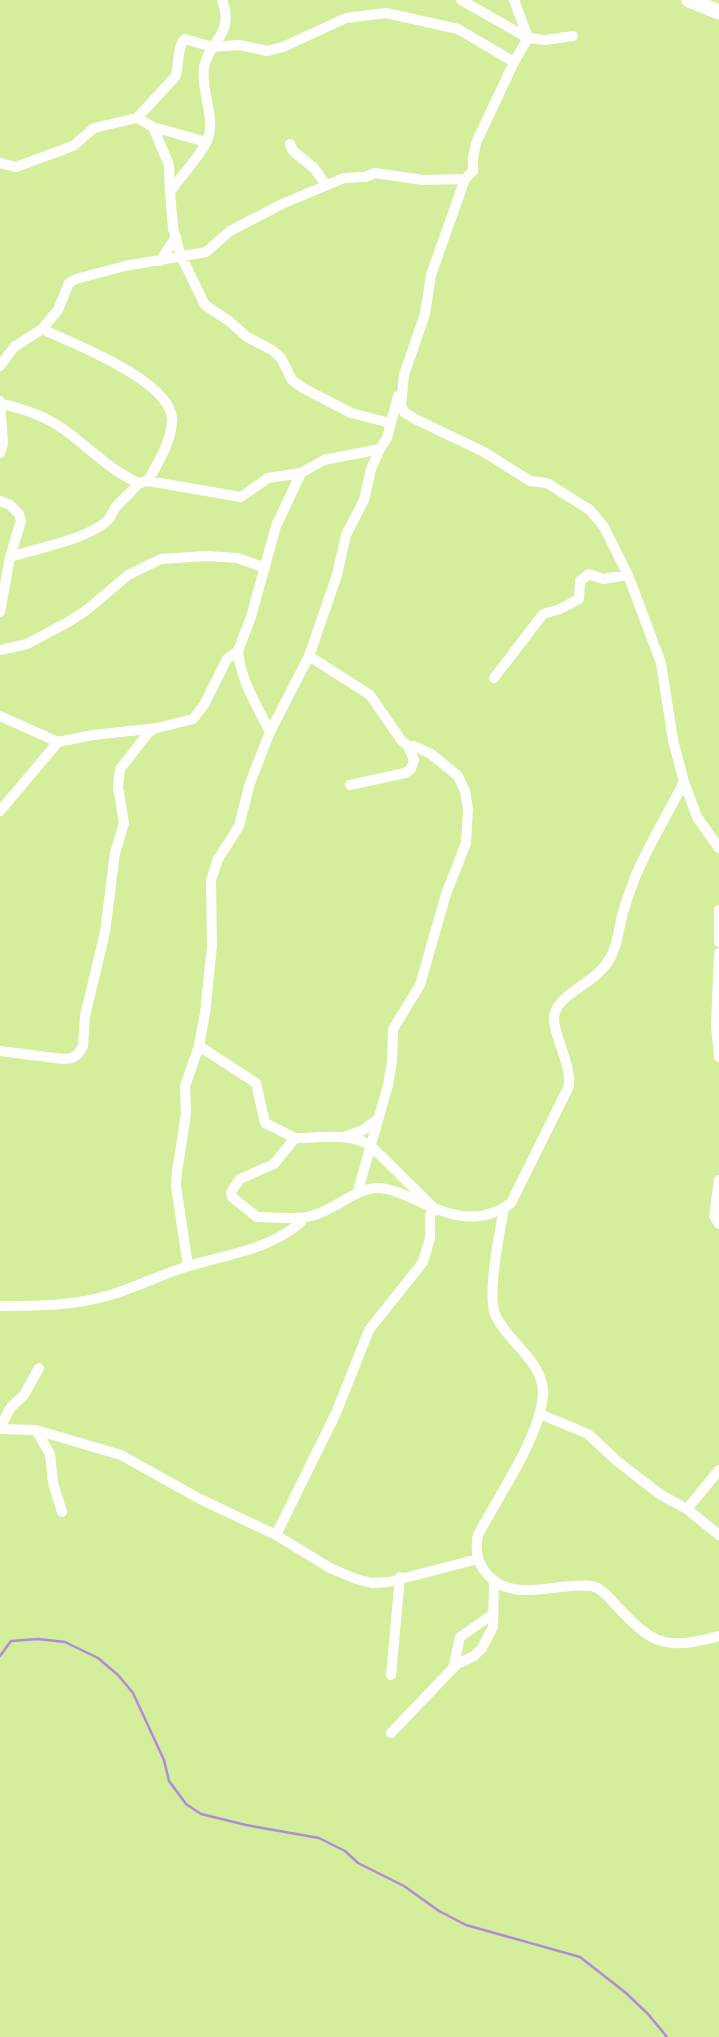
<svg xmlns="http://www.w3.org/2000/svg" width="719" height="2037" font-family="'Alegreya Sans',sans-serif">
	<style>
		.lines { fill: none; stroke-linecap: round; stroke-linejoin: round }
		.stream { stroke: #ad8dd9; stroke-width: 2.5 }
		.minor { stroke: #fff; stroke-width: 10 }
		.highway { stroke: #fff; stroke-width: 15 }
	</style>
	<rect width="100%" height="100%" fill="#d4ee9c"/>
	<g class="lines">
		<path class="stream" d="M0 1656 11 1641 38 1639 65 1642 98 1658 118 1675 133 1693 164 1760 169 1781 186 1804 201 1814 246 1825 319 1838 345 1851 358 1863 404 1886 439 1911 466 1925 580 1957 626 1993 648 2014 667 2037"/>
		<path class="minor" d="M222 0C235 35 210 39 204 67 200 93 218 119 206 143 197 160 181 176 170 192L173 228 181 256 205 305 229 321 247 337 272 350 281 358 292 380 303 388 351 413 390 423
			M461 0 528 38 545 40 573 36
			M514 0 528 38 514 62 476 143 473 158V171L465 179 431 275 425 314 404 375 401 405 404 412 415 419 484 452 530 481 547 483 590 510 604 527 628 575 661 663 673 740 684 782 697 817 719 848
			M137 118 153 127 206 142
			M153 127 169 165 170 192
			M290 144 293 151 314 168 326 185
			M0 163 16 167 73 146 94 128 137 118 175 77C180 66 176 47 185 39L212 47 239 45 267 51 283 47 346 18 386 13 458 29 514 62
			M160 261 176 237
			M42 329C74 344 174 382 172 421 171 443 158 462 148 481
			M0 366 14 347 42 329 58 310 69 283 76 279 125 266 206 252 230 231 282 204 344 178 365 177 375 173 423 180 465 179
			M0 401 3 444 0 453
			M0 403C19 408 37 413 54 423 84 441 106 469 139 483
			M0 501 10 505 19 514 21 521 10 557 0 612
			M10 557C38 548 85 540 107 521 111 518 112 512 115 508 122 499 132 492 139 483L148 481 241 497 268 478 301 473
			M0 650 27 644 70 621 88 609 128 575 161 559 206 556 238 558 265 568
			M309 656 370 695 401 740 408 746 414 760 411 769 405 773 350 785
			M494 678 543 614 560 609 579 599 580 581 589 574 603 579 628 575
			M0 716 58 742 93 735 157 728 193 719 204 705 227 659 238 651 251 617 276 526 301 473 324 460 380 449 387 438 398 396
			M270 732 309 656 337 575 346 535 364 500 371 469 380 449
			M0 811 58 742
			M719 910V942
			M719 953 716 1026 719 1057
			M199 1046 256 1083 265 1123 295 1138
			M0 1051 63 1059 72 1058 78 1054 83 1046 85 1016 105 932 115 853 124 823 118 787 120 769 149 732 156 728
			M344 1137 363 1130 378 1119
			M719 1180 714 1216 719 1224
			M357 1194 388 1085 392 1062 393 1029 420 985 446 894 466 843 468 809 465 791 458 776 431 754 414 746H408
			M504 1208C500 1231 487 1294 495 1314 506 1341 544 1361 543 1394 540 1438 498 1496 478 1535 475 1549 477 1563 487 1574 514 1605 559 1581 592 1586 601 1588 608 1596 613 1602 652 1644 662 1651 719 1636
			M435 1209 371 1146C351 1132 318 1138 295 1138L274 1164 240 1179 231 1192 232 1197 257 1217C274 1217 294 1220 311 1216 335 1211 356 1186 381 1188 392 1189 404 1195 414 1199 447 1215 479 1227 511 1203L569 1086C572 1063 549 1028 555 1012 562 993 595 982 607 963 617 949 618 933 622 916 625 904 630 892 634 880 647 847 668 814 684 782
			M188 1266 176 1186 177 1172 186 1114 185 1086 199 1046 205 1013 212 946 211 880 218 859 239 826 250 783 270 732C258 708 240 679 238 651
			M0 1306C37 1306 74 1306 110 1295 137 1287 162 1274 189 1266 228 1254 269 1250 301 1222
			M540 1414 588 1434 617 1461 661 1495 687 1509 719 1535
			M0 1427 11 1407 24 1395 39 1368
			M0 1429 36 1430 121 1455 200 1499 276 1535 330 1568 356 1579 372 1583 389 1582 478 1559
			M36 1430 50 1454 53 1483 62 1512
			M687 1509 719 1470
			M276 1535 336 1413 369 1330 423 1262 430 1238V1215L435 1209
			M453 1669 460 1637 493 1614
			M391 1675 400 1577
			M391 1733 457 1664 474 1656 482 1648 493 1627 494 1583"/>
		<path class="highway" d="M689 0 719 12"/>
	</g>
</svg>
